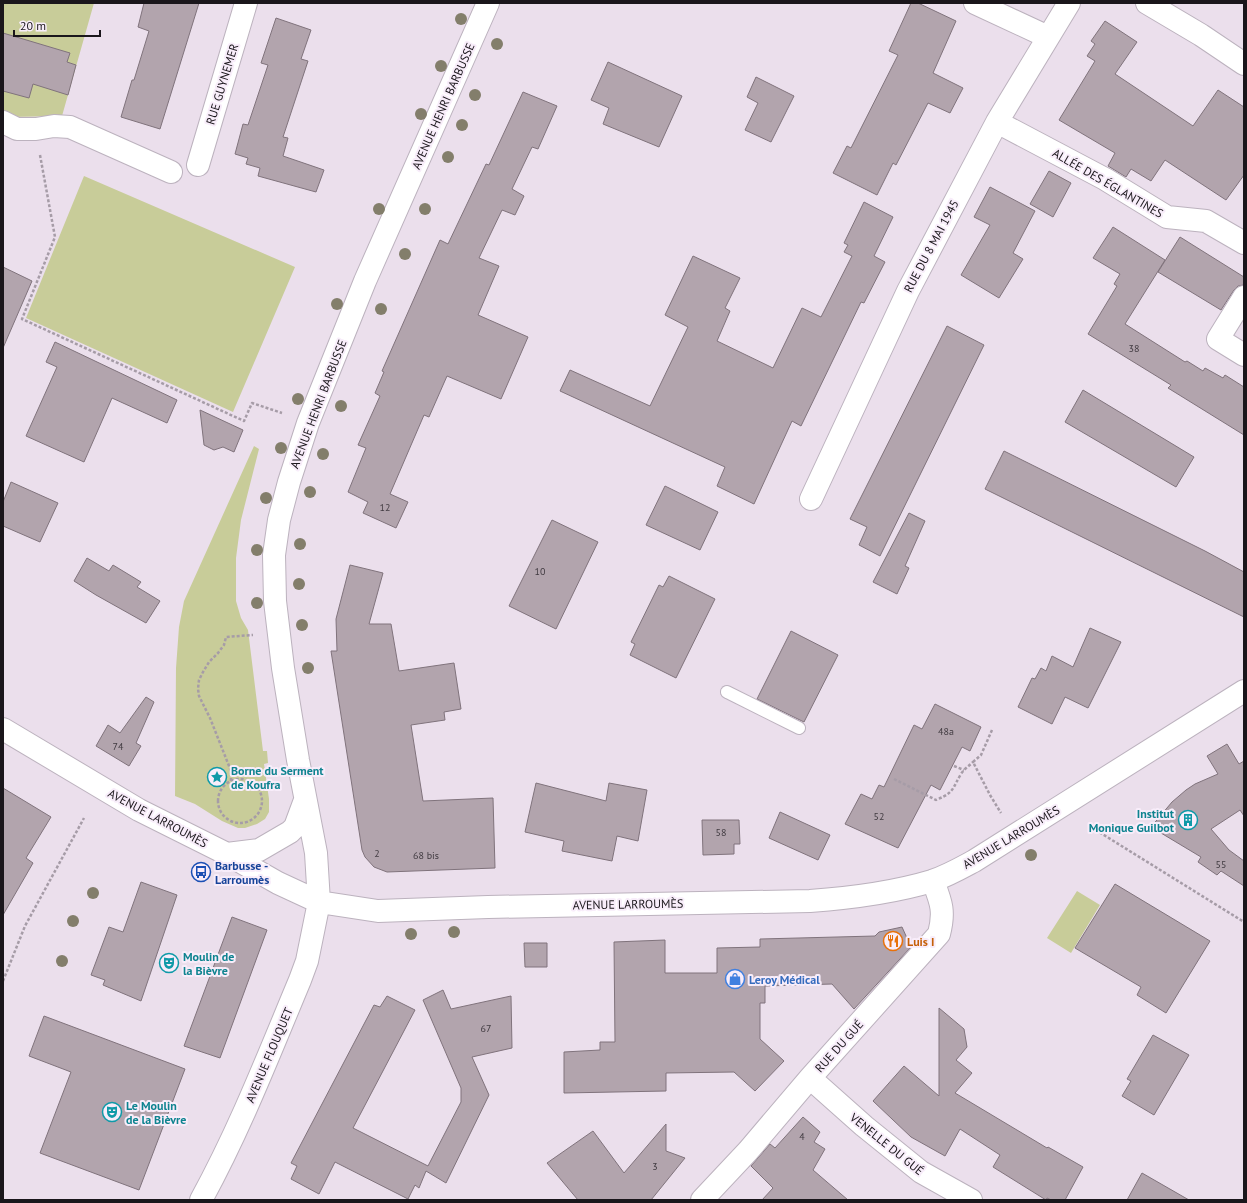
<svg xmlns="http://www.w3.org/2000/svg" width="1247" height="1203" font-family="'PT Sans',sans-serif">
	<style>
		.green { fill: #c8cc99 }
		.building { fill: #b2a4ad; stroke: #80737c }
		.lines { fill: none; stroke-linecap: round; stroke-linejoin: round }
		.lane-casing { stroke: #bcb2be; stroke-width: 14 }
		.street-casing { stroke: #bcb2be; stroke-width: 24 }
		.secondary-casing { stroke: #bcb2be; stroke-width: 24 }
		.path { stroke: #a69ca7; stroke-width: 2.5; stroke-dasharray: 3 2; stroke-linecap: butt }
		.lane { stroke: #fff; stroke-width: 12 }
		.street { stroke: #fff; stroke-width: 22 }
		.secondary { stroke: #fff; stroke-width: 22 }
		.tree { fill: #837e6b }
		.labels { text-anchor: middle; dominant-baseline: central; stroke-width: 4; stroke-linejoin: round; paint-order: stroke }
		.number-label { font-size: 10px; fill: #403a40 }
		.street-label { font-size: 12px; fill: #1a161b; stroke: #f8edfa }
		.culture-label { font-size: 12px; font-weight: bold; fill: #0d838f; stroke: #f8edfa; text-anchor: start }
		.transit-label { font-size: 12px; font-weight: bold; fill: #164399; stroke: #f8edfa; text-anchor: start }
		.food-label { font-size: 12px; font-weight: bold; fill: #c56008; stroke: #f8edfa; text-anchor: start }
		.shop-label { font-size: 12px; font-weight: bold; fill: #366cbe; stroke: #f8edfa; text-anchor: start }
	</style>
	<rect width="100%" height="100%" fill="#ebdfec"/>
	<path class="green" d="M3 3H94L62 116 9 117 3 114Z
		M84 176 295 267 233 412 26 318Z
		M254 446 259 449 241 520 236 558V601L241 618 248 630 263 751H267L268 763 264 764 269 799V812L265 819 257 824 245 828H238L222 821 195 804 175 796 176 668 179 627 184 601Z
		M1077 891 1100 905 1071 953 1047 938Z"/>
	<path class="building" d="M144 3H199L160 129 121 117 132 80H134L149 31 138 27Z
		M911 3H918L956 21 933 73 963 88 950 113 928 103 896 165 893 163 877 195 833 173 847 146 851 148 898 55 889 51Z
		M276 18 311 30 301 59 308 61 283 137 288 138 283 156 324 170 316 192 258 176 260 168 246 164 248 158 235 154 243 124 248 125 268 65 261 63Z
		M1105 21 1137 42 1115 74 1193 126 1218 90 1244 107V175L1226 200 1165 160 1151 181 1131 169 1126 177 1108 166 1115 153 1059 120 1095 61 1087 56 1095 44 1091 41Z
		M3 33 70 53 67 62 76 65 68 95 33 84 29 98 3 91Z
		M608 62 682 96 659 147 603 124 609 108 591 100Z
		M756 77 794 96 771 142 745 130 758 103 747 97Z
		M523 92 557 106 538 149 532 147 512 189 524 196 515 215 502 210 479 258 499 266 478 315 528 337 501 399 447 376 429 417 424 415 390 494 408 502 396 528 363 513 368 502 348 492 366 448 358 445 380 396 375 393 384 372 382 371 440 240 448 244 486 164 489 165Z
		M1049 171 1071 183 1053 217 1030 204Z
		M990 187 1035 211 1013 253 1023 259 999 298 961 275 990 225 974 217Z
		M864 202 893 217 874 256 885 262 864 303 861 302 801 426 792 421 754 504 717 486 725 467 560 391 570 370 650 406 688 327 665 315 693 256 740 278 725 308 730 311 717 341 773 368 802 308 821 317 852 256 844 252 848 245 844 243Z
		M1113 227 1165 260 1125 324 1185 362 1187 361 1203 371 1205 368 1223 378 1225 375 1244 387V435L1168 388 1171 385 1088 334 1117 286 1114 284 1120 274 1093 258Z
		M1180 237 1244 277V285L1238 286 1234 290 1221 310 1158 272Z
		M3 267 32 281 3 348Z
		M947 326 984 345 880 556 859 545 867 527 850 519Z
		M55 342 177 400 167 423 112 398 84 462 26 436 57 367 46 362Z
		M1083 390 1194 457 1176 487 1065 422Z
		M200 410 243 430 234 452 223 447 214 450 204 445Z
		M1004 451 1205 551 1244 572V617L985 489Z
		M11 482 58 503 40 542 3 526V502Z
		M665 486 718 512 700 550 646 525Z
		M909 513 925 521 905 566 909 568 897 594 873 582Z
		M552 520 598 542 556 629 509 606Z
		M87 558 109 571 113 565 141 582 137 587 160 601 146 623 96 595 74 581Z
		M350 565 383 573 369 624H391L399 671 454 663 461 709 444 712 445 720 411 725 423 801 493 798 495 868 387 872 374 867 365 857 362 850 331 651H337L336 619Z
		M669 576 715 599 676 678 630 655 635 644 631 642 659 585 663 587Z
		M1090 628 1121 642 1088 708 1065 697 1052 724 1018 707 1032 678 1035 679 1041 668 1046 671 1052 656 1073 667Z
		M791 631 838 655 804 722 757 699Z
		M146 697 154 702 136 743 141 746 129 766 96 746 108 725 120 733Z
		M935 704 981 727 970 751 962 747 940 790 931 785 898 848 845 824 861 794 872 799 879 785 884 787 914 725 922 729Z
		M1227 744 1239 764 1244 761V816L1240 810 1211 829 1229 850 1244 861V886L1221 871 1217 875 1198 862 1201 857 1151 827 1172 802 1186 790 1195 784 1218 774 1207 756Z
		M536 783 606 801 609 783 647 790 638 841 617 836 612 861 562 851 564 841 525 832Z
		M3 788 51 817 26 858 33 863 3 915Z
		M780 812 830 835 818 860 769 838Z
		M702 820H739L740 844H734V854L703 855Z
		M141 882 177 895 141 1001 103 985 105 980 91 975 109 927 123 932Z
		M1115 884 1210 941 1166 1013 1137 995 1141 987 1075 948Z
		M232 917 267 930 220 1058 184 1046Z
		M902 927 911 947 854 1009 832 984 765 986V1003H760V1039L784 1061 755 1091 734 1072 666 1073V1091L564 1093V1052L600 1050V1042H615L614 942 665 940V973H717V948L760 947V939L875 936 879 932Z
		M524 943H547V967H525Z
		M443 990 451 1009 511 996 512 1048 472 1057 489 1095 446 1183 426 1171 419 1188 415 1185 408 1199 335 1162 319 1194 291 1179 297 1166 291 1163 374 1005 380 1007 387 996 415 1010 353 1128 428 1166 461 1102V1088L423 1000Z
		M939 1008 964 1029 967 1047 956 1060 972 1073 955 1093 1047 1148 1048 1147 1083 1167 1065 1200H1051L1047 1198 1046 1200 993 1167 1000 1155 960 1129 945 1156 911 1137 873 1101 904 1066 939 1096Z
		M44 1016 185 1069 139 1190 40 1153 71 1072 29 1056Z
		M1153 1035 1189 1055 1154 1115 1122 1096 1131 1081 1127 1079Z
		M803 1117 820 1132 814 1142 825 1149 813 1170 848 1200H762L773 1188 751 1166 770 1144 775 1148Z
		M666 1124V1151L685 1158 651 1200H578L547 1163 593 1131 624 1173Z
		M1142 1173 1189 1200H1127Z"/>
	<g class="lines">
		<g class="lane-casing">
			<path id="lane" d="M727 692 799 728"/>
		</g>
		<g class="street-casing">
			<path id="street" d="M975 3 1048 37
				M1147 3 1201 35 1244 64
				M3 122 17 129H36L54 126 70 127 171 172
				M997 122 1105 179 1167 217 1206 221 1244 243
				M198 165 246 3
				M1244 297 1218 339 1244 355
				M811 499 908 291 997 122 1069 3
				M810 1078 864 1126 921 1172 971 1200
				M702 1200 748 1151 810 1078 939 934C945 911 941 902 933 881"/>
		</g>
		<g class="secondary-casing">
			<path id="secondary" d="M3 729 139 810 227 854 278 883 319 902 378 911 488 907 810 901C851 898 892 893 932 881 947 876 961 868 974 861L1244 691
				M227 854 259 850 290 832 295 827 305 800
				M201 1200C240 1129 269 1054 300 980L307 961 319 902 316 853 298 760 283 668 275 601 274 555 279 520 289 482 308 423 365 281 488 3"/>
		</g>
		<path class="path" d="M40 155 55 237 22 319 244 421 252 403 282 413
			M992 730 981 755 973 762 990 795 1001 813
			M954 766 964 770
			M894 779 936 800 938 799C954 793 953 787 961 774 964 769 969 766 973 762
			M218 801a22 22 0 1 1 44 0a22 22 0 1 1-44 0Z
			M231 781V771L210 718 199 696 198 689 199 680 203 672 209 662 218 653 224 645 226 637 253 635
			M1091 827 1244 922
			M3 981 25 926 84 818"/>
		<use href="#lane" class="lane"/>
		<use href="#street" class="street"/>
		<use href="#secondary" class="secondary"/>
	</g>
	<g class="tree">
		<circle cx="461" cy="19" r="6"/>
		<circle cx="497" cy="44" r="6"/>
		<circle cx="441" cy="66" r="6"/>
		<circle cx="475" cy="95" r="6"/>
		<circle cx="421" cy="114" r="6"/>
		<circle cx="462" cy="125" r="6"/>
		<circle cx="448" cy="157" r="6"/>
		<circle cx="379" cy="209" r="6"/>
		<circle cx="425" cy="209" r="6"/>
		<circle cx="405" cy="254" r="6"/>
		<circle cx="337" cy="304" r="6"/>
		<circle cx="381" cy="309" r="6"/>
		<circle cx="298" cy="399" r="6"/>
		<circle cx="341" cy="406" r="6"/>
		<circle cx="281" cy="448" r="6"/>
		<circle cx="323" cy="454" r="6"/>
		<circle cx="310" cy="492" r="6"/>
		<circle cx="266" cy="498" r="6"/>
		<circle cx="300" cy="544" r="6"/>
		<circle cx="257" cy="550" r="6"/>
		<circle cx="299" cy="584" r="6"/>
		<circle cx="257" cy="603" r="6"/>
		<circle cx="302" cy="625" r="6"/>
		<circle cx="308" cy="668" r="6"/>
		<circle cx="1031" cy="855" r="6"/>
		<circle cx="93" cy="893" r="6"/>
		<circle cx="73" cy="921" r="6"/>
		<circle cx="454" cy="932" r="6"/>
		<circle cx="411" cy="934" r="6"/>
		<circle cx="62" cy="961" r="6"/>
	</g>
	<defs>
		<g id="sight-ring" transform="scale(1)"><circle r="9.5" fill="#f8edfa" stroke="#0f9aa8" stroke-width="1.5"/><path d="M0-6L1.8-2.2L6-1.7L2.9 1.2L3.7 5.4L0 3.3L-3.7 5.4L-2.9 1.2L-6-1.7L-1.8-2.2Z" fill="#0f9aa8"/></g>
		<g id="building-ring" transform="scale(1)"><circle r="9.5" fill="#f8edfa" stroke="#0f9aa8" stroke-width="1.5"/><path d="M-4-6H4V6H1V3H-1V6H-4ZM-2.5-4.3h1.7v1.8h-1.7ZM.8-4.3h1.7v1.8H.8ZM-2.5-1h1.7V.8h-1.7ZM.8-1h1.7V.8H.8Z" fill="#0f9aa8"/></g>
		<g id="bus-ring" transform="scale(1)"><circle r="9.5" fill="#f8edfa" stroke="#1a4fb4" stroke-width="1.5"/><path d="M-5-6H5V4H4V6H2V4H-2V6H-4V4H-5ZM-3.5-4V0h7V-4ZM-3.5 1.2v1.5H-2V1.2ZM2 1.2v1.5H3.5V1.2Z" fill="#1a4fb4"/></g>
		<g id="restaurant-ring" transform="scale(1)"><circle r="9.5" fill="#f8edfa" stroke="#e8710a" stroke-width="1.5"/><path d="M-5-6h1v4h1v-4h1v4h1v-4h1v5L-1.5 .5V6h-2V.5L-5-1ZM5-6V6H3V1.5H1.5Q1.5-4 5-6Z" fill="#e8710a"/></g>
		<g id="theatre-ring" transform="scale(1)"><circle r="9.5" fill="#f8edfa" stroke="#0f9aa8" stroke-width="1.5"/><path d="M-5-5.5Q0-4 5-5.5V0Q5 5 0 6Q-5 5-5 0ZM-3.3-2.5H-1v1.5H-3.3ZM1-2.5H3.3v1.5H1ZM-2.8 1Q0 5.5 2.8 1Z" fill="#0f9aa8"/></g>
		<g id="shop-ring" transform="scale(1)"><circle r="9.5" fill="#f8edfa" stroke="#3f7fe0" stroke-width="1.5"/><path d="M-5-2.5h2.3a2.7 3.5 0 0 1 5.4 0H5L5.5 6h-11ZM-1.5-2.5h3a1.5 2.3 0 0 0-3 0Z" fill="#3f7fe0"/></g>
	</defs>
	<g fill-rule="evenodd">
		<use href="#sight-ring" x="217" y="777"/>
		<use href="#building-ring" x="1188" y="820"/>
		<use href="#bus-ring" x="201" y="872"/>
		<use href="#restaurant-ring" x="893" y="941"/>
		<use href="#theatre-ring" x="169" y="963"/>
		<use href="#shop-ring" x="735" y="979"/>
		<use href="#theatre-ring" x="112" y="1112"/>
	</g>
	<g class="labels">
		<g class="number-label">
			<text x="1134" y="348">38</text>
			<text x="385" y="507">12</text>
			<text x="540" y="571">10</text>
			<text x="946" y="731">48a</text>
			<text x="118" y="746">74</text>
			<text x="879" y="816">52</text>
			<text x="721" y="832">58</text>
			<text x="377" y="853">2</text>
			<text x="426" y="855">68 bis</text>
			<text x="1221" y="864">55</text>
			<text x="486" y="1028">67</text>
			<text x="802" y="1136">4</text>
			<text x="655" y="1166">3</text>
		</g>
		<g class="street-label">
			<text transform="translate(222 84) rotate(-73)">RUE GUYNEMER</text>
			<text transform="translate(443 106) rotate(-66)">AVENUE HENRI BARBUSSE</text>
			<text transform="translate(1108 183) rotate(30)">ALLÉE DES ÉGLANTINES</text>
			<text transform="translate(931 246) rotate(-62)">RUE DU 8 MAI 1945</text>
			<text transform="translate(318 404) rotate(-69)">AVENUE HENRI BARBUSSE</text>
			<text transform="translate(158 818) rotate(28)">AVENUE LARROUMÈS</text>
			<text transform="translate(1011 837) rotate(-31)">AVENUE LARROUMÈS</text>
			<text transform="translate(628 904) rotate(-1)">AVENUE LARROUMÈS</text>
			<text transform="translate(839 1046) rotate(-48)">RUE DU GUÉ</text>
			<text transform="translate(269 1055) rotate(-67)">AVENUE FLOUQUET</text>
			<text transform="translate(887 1144) rotate(39)">VENELLE DU GUÉ</text>
		</g>
		<g class="culture-label">
			<text x="231" y="770">Borne du Serment<tspan x="231" dy="14">de Koufra</tspan></text>
			<text x="1174" y="813" text-anchor="end">Institut<tspan x="1174" dy="14">Monique Guilbot</tspan></text>
			<text x="183" y="956">Moulin de<tspan x="183" dy="14">la Bièvre</tspan></text>
			<text x="126" y="1105">Le Moulin<tspan x="126" dy="14">de la Bièvre</tspan></text>
		</g>
		<g class="transit-label">
			<text x="215" y="865">Barbusse -<tspan x="215" dy="14">Larroumès</tspan></text>
		</g>
		<g class="food-label">
			<text x="907" y="941">Luis I</text>
		</g>
		<g class="shop-label">
			<text x="749" y="979">Leroy Médical</text>
		</g>
	</g>
	<rect width="1247" height="1203" fill="none" stroke="#1a161b" stroke-width="8"/>
	<path d="M14 30v6h86v-6" fill="none" stroke="#1a161b" stroke-width="2"/>
	<text x="20" y="30" font-size="12" fill="#1a161b" stroke="#f8edfa" stroke-width="3" paint-order="stroke">20 m</text>
</svg>
